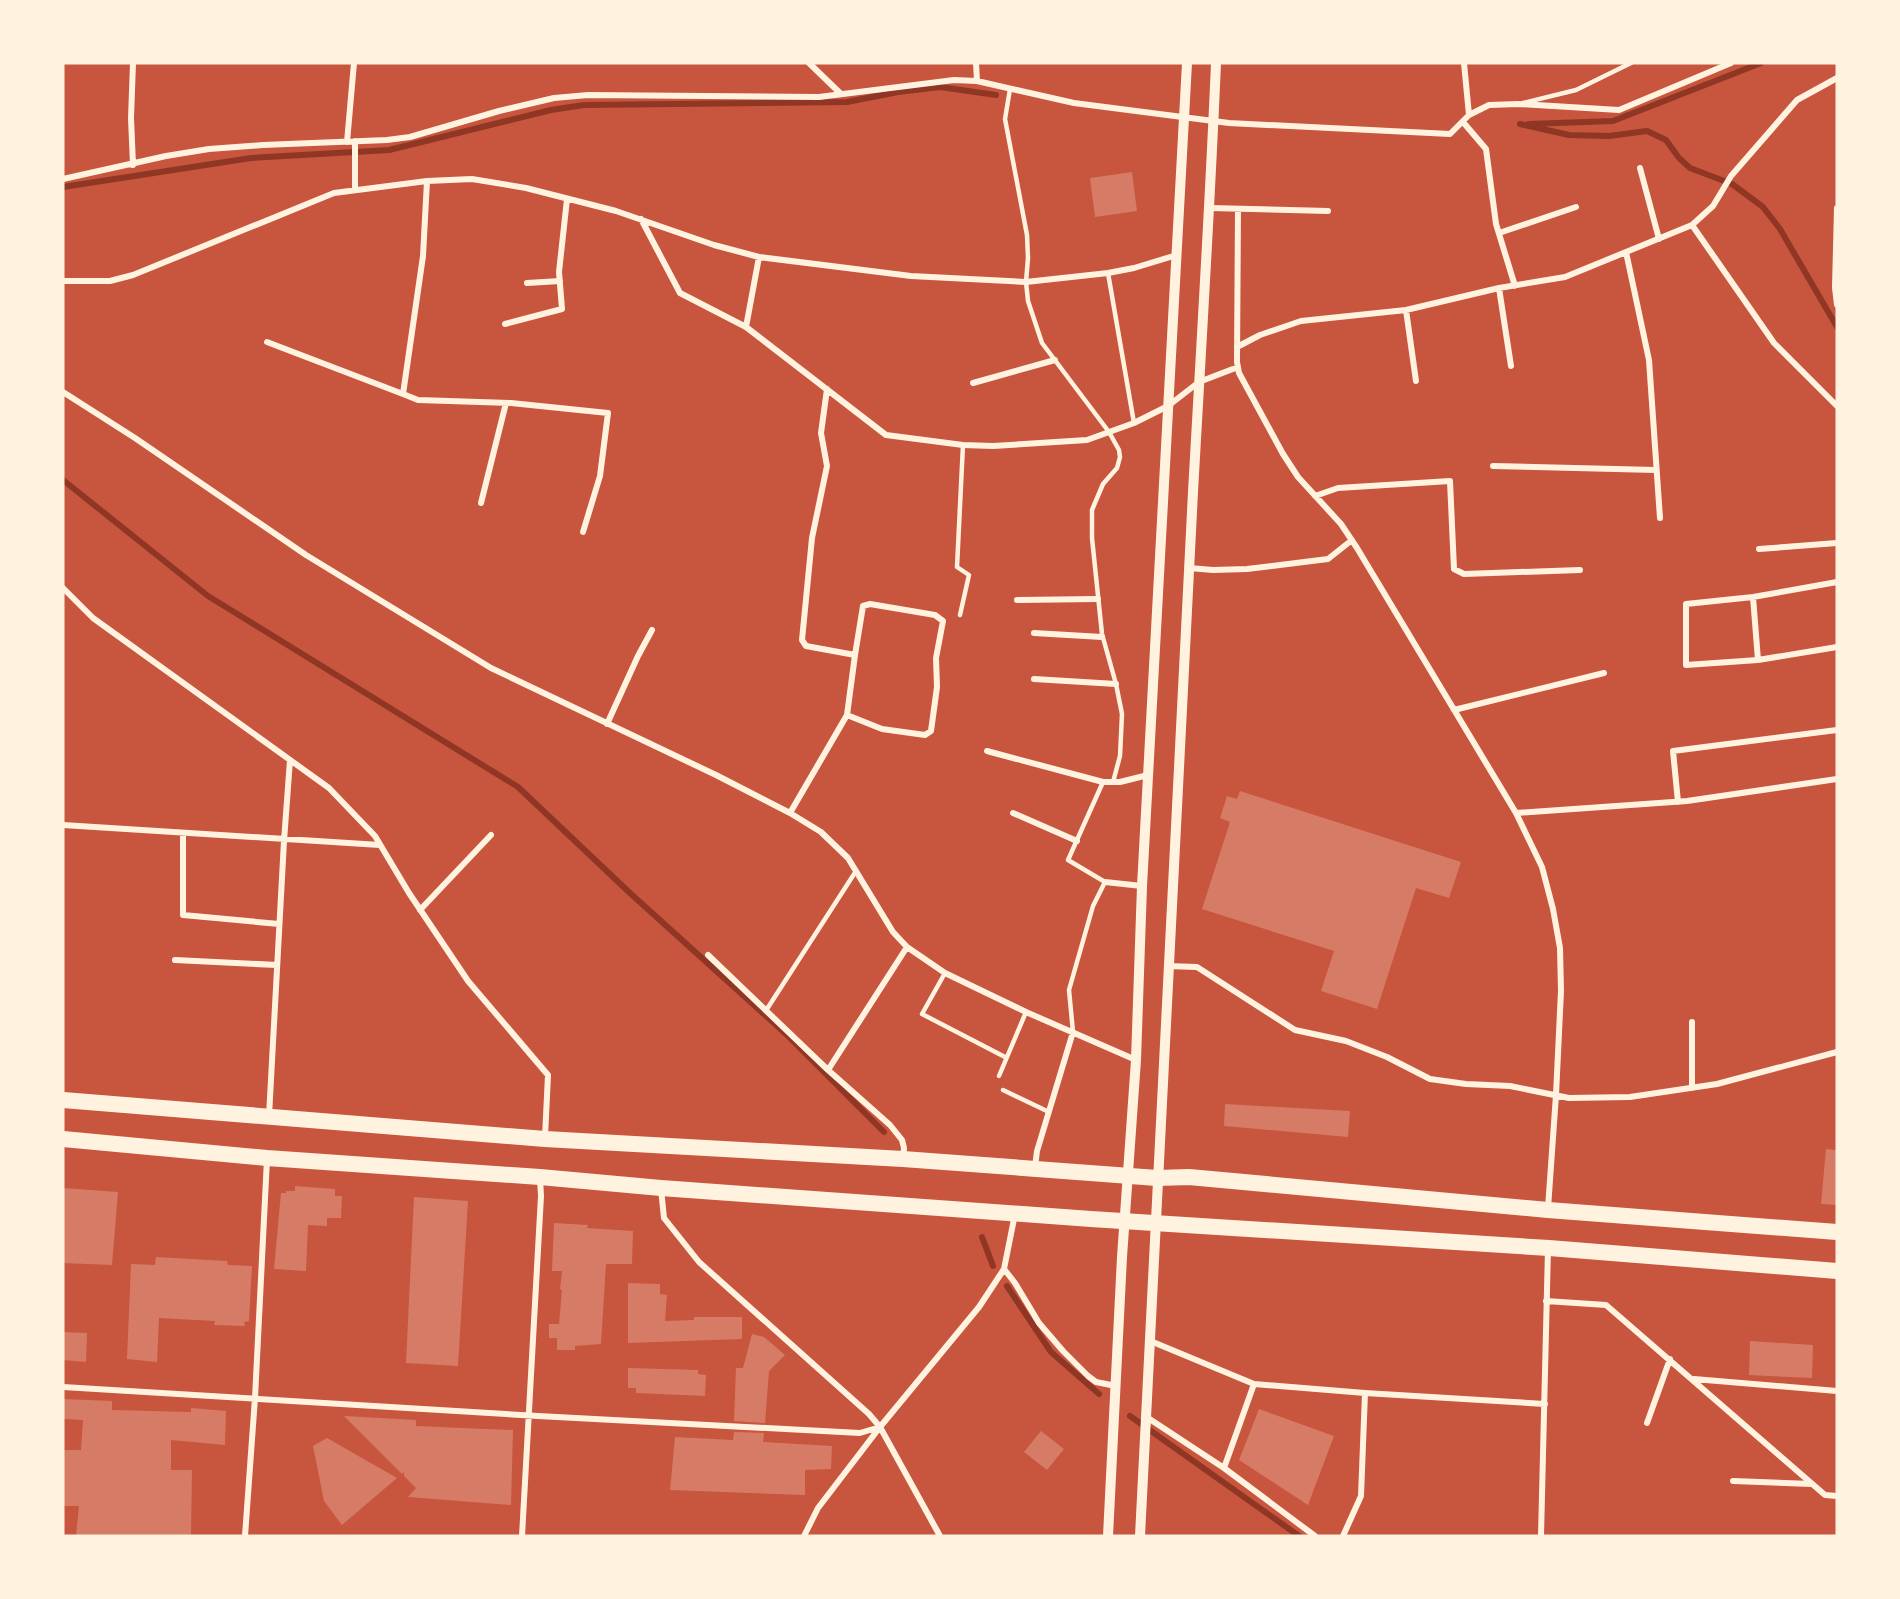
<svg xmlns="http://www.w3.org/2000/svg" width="1900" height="1599" font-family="'IBM Plex Serif',serif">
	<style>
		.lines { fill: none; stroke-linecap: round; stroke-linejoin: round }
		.stream { stroke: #8f3625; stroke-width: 6 }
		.building { fill: #d67c66 }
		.service { stroke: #fff3e0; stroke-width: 4.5 }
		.minor { stroke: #fff3e0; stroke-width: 6 }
		.tertiary { stroke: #fff3e0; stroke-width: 10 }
		.trunk { stroke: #fff3e0; stroke-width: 16 }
	</style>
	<rect width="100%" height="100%" fill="#c8553d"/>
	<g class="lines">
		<path class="stream" d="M1520 124 1569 135 1609 136 1647 131 1666 140 1679 158 1690 168 1732 184 1763 207 1780 229 1837 327
			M1529 124 1613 121 1761 63
			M63 187 251 158 389 150 551 110 584 105 847 102 898 92 940 87 996 95
			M63 480 208 596 518 787 631 894 786 1034 884 1132
			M982 1237 993 1266
			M1007 1286 1051 1352 1099 1394
			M1130 1416 1299 1536"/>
	</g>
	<path class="building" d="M1132 172 1137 211 1095 217 1090 178Z
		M1240 791 1461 862 1449 898 1416 888 1377 1009 1321 991 1334 951 1202 909 1230 822 1220 818 1227 796 1237 799Z
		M1225 1104 1350 1111 1348 1137 1224 1126Z
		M1826 1149 1837 1150V1205L1821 1204Z
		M295 1186 335 1189V1196H342L341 1218H327V1226L308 1225 306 1271 274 1269 281 1193H286V1191H295Z
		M63 1188 118 1192 112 1265 63 1263Z
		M414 1197 468 1201 458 1366 406 1363Z
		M554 1223 588 1225 587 1228 633 1231 632 1264H606L601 1344 575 1346V1350H557V1338H549V1324H559L562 1290 560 1289 562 1271H552Z
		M156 1257 227 1261 228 1265 252 1266 249 1321 244 1322 245 1326 214 1325 215 1321 159 1318 157 1362 127 1359 131 1264 155 1265Z
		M628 1283 660 1284V1294L667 1295 665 1321 694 1320V1317H742V1339L628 1343Z
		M63 1332 87 1333 86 1362 63 1360Z
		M752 1334 764 1337 785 1355 769 1371 765 1423 734 1421 736 1368H743Z
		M1750 1341 1813 1345 1812 1378 1749 1375Z
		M628 1368 698 1370V1374L706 1375 705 1396 636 1393V1388H628Z
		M63 1399 112 1401V1410L191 1412V1408L226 1411 225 1445 171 1440V1470H192L191 1536H76L79 1506H63V1450H81L83 1420 63 1419Z
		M1259 1409 1334 1436 1308 1505 1239 1460Z
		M344 1416 416 1420V1426L513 1430 511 1505 408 1497 416 1488 404 1476V1472L402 1474Z
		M1041 1431 1064 1449 1047 1470 1024 1452Z
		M734 1432 764 1433 763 1442 832 1446 831 1469 805 1470V1495L670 1490 675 1437 733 1440Z
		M327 1438 397 1478 342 1525 324 1501 313 1446Z"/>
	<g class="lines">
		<path class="service" d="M1010 89 1005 119 1027 235 1028 258 1026 282 1028 301 1042 343 1109 432 1119 450 1120 457 1117 468 1103 484 1092 510V538L1102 634 1116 684 1122 714 1120 756 1113 782
			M1523 103 1576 90 1631 63
			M1108 273 1134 423
			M960 615 969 575 957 567 963 445
			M945 973 922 1014 1005 1057
			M767 1009 856 871
			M1073 1032 1069 990 1093 906 1105 882 1068 860 1103 782
			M999 1076 1026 1012
			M1003 1090 1049 1112"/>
		<path class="minor" d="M809 63 841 94
			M976 63 977 81
			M1464 63 1469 115
			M1463 122 1486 149 1496 224 1515 286
			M355 141V189
			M347 142 354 63
			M133 165 131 118 133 63
			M1640 168 1659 239
			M63 179 166 156 209 149 263 145 387 140 410 137 499 111 554 98 588 95 819 97 954 80 977 81 1074 103 1229 123 1450 134 1469 115 1489 105 1518 104 1619 110 1731 63
			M427 181 423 256 403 394 418 400 511 403 608 413 600 476 583 532
			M1210 208 1328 211
			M1837 208 1835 288 1837 305
			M1238 209 1237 362 1239 373 1283 454 1298 477 1341 524 1357 548 1516 813 1542 867 1553 909 1560 948 1561 991 1556 1095 1548 1208
			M641 219 680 293 746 327 886 435 963 445 993 446 1087 440 1134 423 1168 406 1199 382 1238 367
			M1692 225 1774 343 1837 406
			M1499 233 1576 207
			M1626 252 1649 360 1660 518
			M63 281H110L133 275 334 193 427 181 472 179 526 188 616 211 714 245 759 257 911 276 1026 282 1108 273 1134 268 1177 255
			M527 283 560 281
			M1499 288 1511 366
			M1406 310 1416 381
			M505 324 562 309 559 272 567 199
			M746 327 759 257
			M267 342 403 394
			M1237 347 1260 335 1301 321 1406 310 1499 288 1565 277 1692 225 1713 206 1731 176 1797 100 1837 78
			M973 383 1055 360
			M63 392 135 438 306 555 491 668 716 775 790 813 821 832 848 858 893 932 907 947 945 973 1026 1012 1136 1060
			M1493 466 1656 470
			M1315 496 1338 488 1450 481 1454 569 1464 574 1580 570
			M481 503 506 403
			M1759 549 1837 543
			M1189 568 1213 570 1247 569 1328 559 1352 540
			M1837 582 1753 597 1686 604V665L1758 660 1837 647
			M63 588 93 618 329 788 375 836 409 893 468 981 548 1075 545 1137
			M1753 597 1758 660
			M1017 600 1098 599
			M1034 633 1102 637
			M1034 679 1116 684
			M1454 710 1604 673
			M847 715 882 729 925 735 931 731 937 687 936 658 943 621 935 615 870 604 863 606 855 655
			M607 724 638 656 652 630
			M987 751 1103 782H1120L1148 775
			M1678 802 1673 751 1837 730
			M790 813 847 715 855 655 806 646 802 640 812 538 827 466 821 433 827 389
			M1013 813 1077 841
			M1516 813 1687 801 1837 779
			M63 825 380 845
			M183 833V915L279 924
			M1105 882 1142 886
			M420 910 491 835
			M708 955 828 1070 890 1125 902 1140 904 1148 903 1159
			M175 960 277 965
			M1167 966 1197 967 1295 1030 1346 1041 1387 1057 1430 1079 1466 1084 1510 1086 1569 1098 1630 1097 1717 1084 1837 1052
			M828 1070 907 947
			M1692 1088V1022
			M269 1116 284 841 290 760
			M1035 1167 1037 1151 1073 1032
			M661 1189 664 1218 699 1262 869 1414 880 1427 940 1536
			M1004 1269 1015 1283 1039 1323 1063 1351 1088 1376 1096 1382 1116 1386
			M1546 1301 1606 1305 1825 1495 1837 1496
			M1148 1340 1254 1384 1365 1393 1545 1404
			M1694 1379 1837 1391
			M63 1387 538 1416 860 1433 880 1427
			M1145 1416 1224 1468 1315 1536
			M1647 1423 1670 1359
			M1224 1468 1254 1384
			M1733 1481 1812 1484
			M245 1536 255 1398 267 1159
			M522 1536 541 1196 540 1178
			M804 1536 818 1508 880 1427 979 1307 1004 1269 1015 1214
			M1343 1536 1361 1496 1365 1393
			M1541 1536 1548 1249"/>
		<path class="tertiary" d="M1108 1536 1122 1257 1136 1060 1142 886 1187 63
			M1140 1536C1155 1188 1174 840 1193 492 1201 349 1210 206 1216 63"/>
		<path class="trunk" d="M63 1100 545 1139 903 1159 1157 1178 1189 1177 1548 1210 1837 1232
			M63 1139 267 1158 540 1177 661 1188 1091 1219 1549 1248 1837 1271"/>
	</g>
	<rect width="1900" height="1599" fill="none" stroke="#fff3e0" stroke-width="129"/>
</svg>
